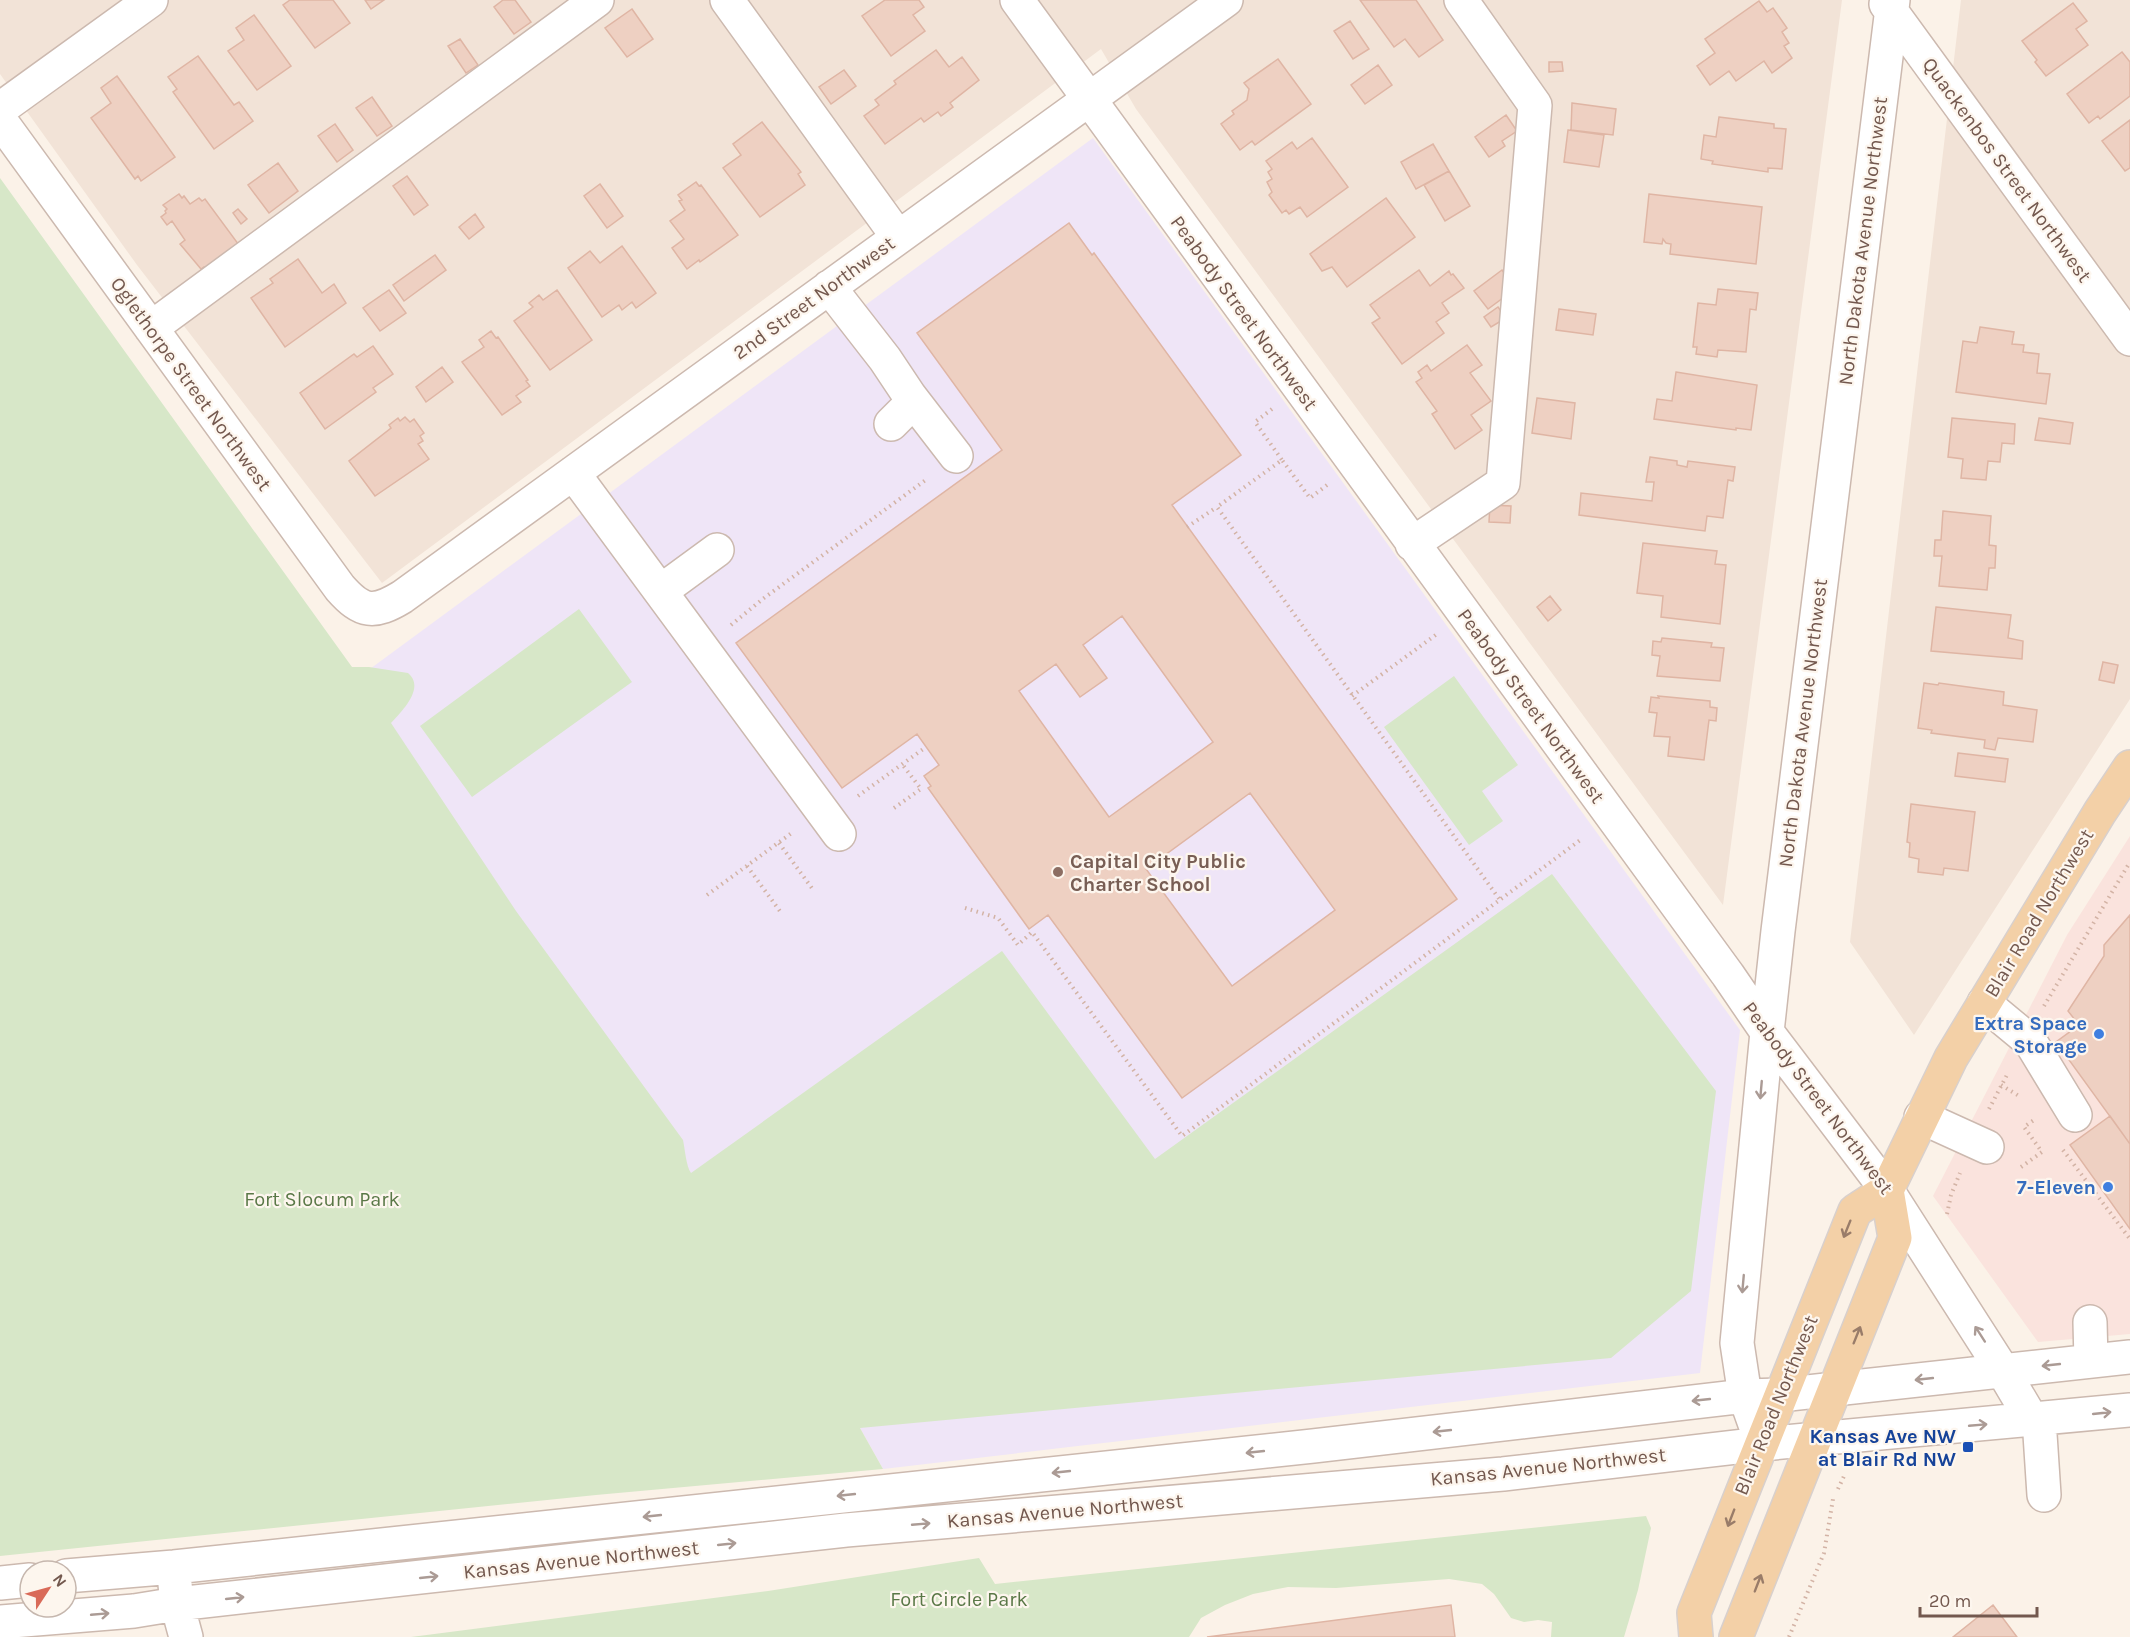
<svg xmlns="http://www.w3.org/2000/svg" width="2130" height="1637" font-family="Karla,sans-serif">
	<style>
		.residential { fill: #f2e3d7 }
		.commercial { fill: #fae3dd }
		.education { fill: #efe5f7 }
		.green { fill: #d7e7c8 }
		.building { fill: #eed0c2; stroke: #dfb5a4; stroke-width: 1.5; fill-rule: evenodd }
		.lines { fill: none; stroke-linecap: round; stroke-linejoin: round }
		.minor-casing { stroke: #ccb9af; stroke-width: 36 }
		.major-casing { stroke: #d8d0cd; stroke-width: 36 }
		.path { stroke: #d3b3a5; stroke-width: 4; stroke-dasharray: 1.5 4.5; stroke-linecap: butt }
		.minor { stroke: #fff; stroke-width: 33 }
		.major { stroke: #f3d0a7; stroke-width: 33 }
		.oneway { stroke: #ab9b95 }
		.oneway2 { stroke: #997c69 }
		.education-dot { fill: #8d6e63; stroke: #fdf6ee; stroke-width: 2 }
		.shop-dot { fill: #3f7fe0; stroke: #fdf6ee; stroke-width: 2 }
		.transit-dot { fill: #1a4fb4; stroke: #fdf6ee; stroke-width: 2 }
		.labels { text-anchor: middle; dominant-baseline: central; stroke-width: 4.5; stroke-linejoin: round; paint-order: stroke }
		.street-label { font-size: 20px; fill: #73584e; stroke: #fdf6ee }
		.education-label { font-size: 20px; font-weight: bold; fill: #785e54; stroke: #fdf6ee; text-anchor: start }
		.shop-label { font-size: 20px; font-weight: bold; fill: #366cbe; stroke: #fdf6ee; text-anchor: end }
		.park-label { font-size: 20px; fill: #5a7847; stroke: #fdf6ee }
		.transit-label { font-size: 20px; font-weight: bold; fill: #164399; stroke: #fdf6ee; text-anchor: end }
	</style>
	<rect width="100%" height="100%" fill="#fbf2e8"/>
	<path class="residential" d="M0 0H1842L1723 905 1136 109 1101 49 382 583 137 265 0 74Z
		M1961 0H2130V699L1914 1035 1850 942Z"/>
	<path class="commercial" d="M2130 836V1334L2038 1342 1933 1196 2067 935Z"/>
	<path class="education" d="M1093 138 1740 1030 1700 1373 883 1469 860 1428 359 677Z"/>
	<path class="green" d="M0 178 352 667H369L408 673C426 688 401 712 391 723L516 911 683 1140C685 1149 686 1166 691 1173L1002 951 1155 1159 1552 874 1716 1091 1691 1291 1611 1358 860 1428 883 1469 596 1495 0 1556Z
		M579 609 632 682 472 797 420 726Z
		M1454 676 1518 765 1482 791 1503 821 1469 845 1384 727Z
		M1646 1516 1651 1528 1638 1590 1624 1637H1551L1552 1622 1538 1620 1524 1622 1511 1618 1494 1594 1482 1584 1449 1579 1336 1588 1288 1587 1253 1594 1225 1605 1201 1618 1189 1637H411L768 1591 979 1558 995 1584Z"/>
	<path class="building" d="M290 0H333L350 23 315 48 283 5Z
		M365 0H384L371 9Z
		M503 0H515L531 22 514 34 494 7Z
		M885 0H919L924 7 913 15 925 31 891 56 862 16Z
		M1360 0H1416L1443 40 1419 57 1405 39 1394 47Z
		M1759 1 1767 12 1773 8 1787 28 1782 32 1789 43 1784 46 1792 58 1772 73 1764 61 1736 81 1729 71 1710 85 1697 66 1715 53 1705 39Z
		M2073 3 2087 21 2076 29 2088 45 2046 76 2035 62 2037 60 2022 41Z
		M632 9 653 39 627 57 605 28Z
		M254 15 291 66 257 90 228 51 244 40 236 28Z
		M1350 21 1369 49 1353 59 1334 31Z
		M460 39 478 65 466 73 448 46Z
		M936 50 949 67 962 57 979 80 950 103 953 107 941 116 938 112 924 122 921 118 885 144 864 116 879 105 875 100 896 84 894 81Z
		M2122 52 2130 62V96L2100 119 2098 116 2089 123 2067 94Z
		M198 56 234 105 239 102 253 121 214 149 173 92 177 89 168 77Z
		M1278 59 1311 104 1255 145 1252 141 1240 150 1221 124 1234 114 1232 111 1247 100 1249 89 1244 83Z
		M1549 62H1562L1563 71 1549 72Z
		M1378 65 1392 85 1365 104 1351 85Z
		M844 70 856 86 831 104 819 87Z
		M117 76 175 157 141 181 138 176 135 179 91 118 111 103 101 88Z
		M372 97 392 126 377 136 356 108Z
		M1572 103 1616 109 1613 135 1571 130Z
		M1506 115 1517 131 1502 141 1505 146 1489 157 1475 137Z
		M1719 117 1774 124V128L1786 129 1782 169 1768 168V172L1712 164 1713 161 1701 159 1704 135 1716 137Z
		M2130 120V168L2125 171 2102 141Z
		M762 122 801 172 798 174 805 185 760 217 723 168 741 155 733 144Z
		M335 124 353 150 337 162 318 136Z
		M1568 130 1604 135 1599 167 1564 162Z
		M1312 138 1348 187 1307 217 1300 207 1289 214 1286 210 1282 213 1269 195 1272 192 1267 182 1272 179 1268 172 1272 169 1266 161 1292 142 1297 149Z
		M1433 144 1449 171 1416 189 1401 162Z
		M278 163 298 191 269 213 248 185Z
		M1449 171 1470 206 1445 221 1424 185Z
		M407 176 428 205 414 215 393 186Z
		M696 182 699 186 701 185 738 235 700 262 699 260 687 269 672 248 684 239 670 221 685 210 679 201 682 200 678 195Z
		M600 184 623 216 607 228 584 196Z
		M179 194 182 198 184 196 190 204 199 198 202 201 205 199 239 245 206 269 204 267 201 269 180 244 185 240 172 221 167 225 161 217 166 213 165 211 167 209 163 205Z
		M1649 194 1762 207 1756 264 1670 254 1671 244 1666 243 1663 239 1662 244 1644 242Z
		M1386 198 1415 237 1347 287 1332 267 1322 271 1310 254Z
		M238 209 247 219 241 224 233 213Z
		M475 214 484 227 469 239 459 227Z
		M1069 223 1092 255 1094 253 1241 455 1172 505 1457 899 1182 1098 1048 915 1029 929 928 788 931 786 924 776 939 765 917 734 842 788 736 643 1002 450 917 333ZM1122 616 1213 742 1109 817 1019 691 1056 664 1080 697 1107 678 1083 645ZM1250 793 1335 910 1232 986 1146 869Z
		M622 246 656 293 636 308 632 302 622 310 619 305 602 317 568 268 590 251 600 263Z
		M435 255 446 270 404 301 393 285Z
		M298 259 322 293 334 284 346 303 285 347 251 298 273 283 270 279Z
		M1419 270 1430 286 1449 271 1451 275 1453 274 1464 288 1442 303 1449 313 1436 322 1444 333 1402 364 1372 323 1380 318 1370 305Z
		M1502 270 1515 289 1488 309 1474 291Z
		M1718 289 1758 293 1756 310 1750 309 1746 352 1718 350 1717 357 1696 354 1697 347H1693L1698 303 1716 305Z
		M389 290 406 313 380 331 363 308Z
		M557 290 592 340 550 370 514 321 533 307 529 303 539 295 543 300Z
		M1498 307 1506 318 1491 327 1484 317Z
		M1559 309 1596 314 1593 335 1556 330Z
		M1980 327 2014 332 2012 344 2024 345 2023 352 2039 354 2037 373 2050 374 2046 404 1956 392 1963 341 1977 343Z
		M491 331 496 338 498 337 528 380 526 381 530 386 516 396 521 402 502 415 462 362 484 347 479 340Z
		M1467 345 1482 365 1470 373 1491 401 1471 415 1482 430 1455 449 1432 414 1437 411 1416 382 1422 378 1418 372 1427 365 1431 371Z
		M373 346 393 374 373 388 376 392 325 429 300 393 354 354 357 357Z
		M442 367 453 382 426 402 416 387Z
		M1676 372 1757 385 1751 430 1736 428V430L1654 419 1657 399 1672 401Z
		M1537 398 1575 403 1571 439 1532 433Z
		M405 417 410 422 414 419 424 433 420 436 423 441 418 444 429 459 375 496 349 461 391 428 389 425 398 418 400 421Z
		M1952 418 2015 424 2014 444 2002 443 2000 462 1988 461 1986 480 1961 478 1963 459 1948 457Z
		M2039 418 2073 423 2070 444 2035 440Z
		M1650 457 1677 461V465L1687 467 1688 461 1735 467 1733 481 1728 480 1723 518 1707 516 1705 531 1579 515 1581 493 1652 501 1654 482H1646Z
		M1490 505 1511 506 1510 523 1489 522Z
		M1943 511 1991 516 1989 545 1996 546 1995 568H1989L1987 590 1939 586 1942 556H1934L1935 540H1941Z
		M1643 543 1717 551 1715 564 1726 565 1720 624 1661 617 1663 596 1637 593Z
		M1550 596 1561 610 1548 621 1537 607Z
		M1936 607 2011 615 2008 638 2023 641 2022 659 1931 651Z
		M1662 638 1712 643 1711 647 1724 648 1720 681 1657 676 1660 656 1652 655 1653 641 1661 642Z
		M2103 662 2118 665 2114 683 2099 680Z
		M1924 683 1938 685 1939 683 2004 692 2003 705 2037 710 2033 742 1998 738 1995 750 1984 748 1985 740 1931 733 1932 730 1918 728Z
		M1658 696 1710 701V707L1717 708 1716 721 1709 720 1704 760 1668 756 1670 737 1654 736 1657 713 1649 712 1651 697 1659 698Z
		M1958 753 2008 759 2005 782 1955 776Z
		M1911 804 1975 812 1968 871 1944 868 1943 875 1918 872 1919 859 1909 857 1910 843 1907 842Z
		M2130 915V1144L2056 1042 2079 1025 2068 1011 2104 956V945Z
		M2110 1116 2130 1144V1229L2070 1145Z
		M1451 1605 1455 1637H1207Z
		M1993 1605 2017 1637H1953Z"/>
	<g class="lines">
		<g class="minor-casing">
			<path id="minor" d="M727 0 898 237
				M1017 0 1728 975 1767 1032 1887 1190 2003 1371 2032 1420
				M1886 4 2130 339
				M0 109 151 0
				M0 120 340 588C362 613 374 614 402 597L1226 0
				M829 287 885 359 909 395 908 407 891 424
				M151 328 597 0
				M909 395 956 456
				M573 473 839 834
				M1412 544 1503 483 1535 105 1461 0
				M661 591 717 550
				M1984 1003 2030 1041 2075 1115
				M1921 1117 1987 1147
				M2090 1322 2091 1361
				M2039 1419 2044 1495
				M1762 1444 1745 1396 1737 1343 1767 1032 1778 931 1893 0
				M66 1576 174 1567 1313 1446 1745 1396 1780 1395 2130 1357
				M0 1583 30 1580
				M175 1584 177 1604 186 1637
				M0 1622 134 1611 177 1604 846 1530 1503 1474 1762 1444 2130 1410"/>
		</g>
		<g class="major-casing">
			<path id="major" d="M1696 1637 1694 1613 1855 1211 1887 1190 1951 1058 2100 812 2130 767
				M1736 1637 1895 1238 1887 1190"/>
		</g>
		<path class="path" d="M1272 409 1255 422 1282 460
			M1327 485 1310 498 1282 460 1217 507 1500 900
			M1187 527 1217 507
			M731 625 764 598 927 479
			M1352 696 1437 634
			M858 796 926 747
			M894 808 921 789 902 764
			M779 843 814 891
			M747 866 782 914
			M707 895 793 832
			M965 908 998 918 1018 945 1032 932 1182 1136 1583 838
			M2044 1006 2130 862
			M2001 1085 2019 1096
			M1989 1109 2008 1073
			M2063 1150 2130 1239
			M2021 1167 2042 1152 2024 1127 2034 1120
			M1947 1214 1951 1195 1960 1173
			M1838 1489 1845 1474
			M1789 1637 1824 1553 1833 1499"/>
		<use href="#minor" class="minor"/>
		<use href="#major" class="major"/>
	</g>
	<defs><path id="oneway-shaft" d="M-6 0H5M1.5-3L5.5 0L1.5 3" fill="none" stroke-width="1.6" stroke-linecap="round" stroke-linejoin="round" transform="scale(1.5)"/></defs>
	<g class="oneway">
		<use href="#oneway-shaft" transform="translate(1761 1090) rotate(95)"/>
		<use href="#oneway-shaft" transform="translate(1743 1284) rotate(95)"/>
		<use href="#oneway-shaft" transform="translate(1980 1334) rotate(-123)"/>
		<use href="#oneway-shaft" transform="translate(2051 1365) rotate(174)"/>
		<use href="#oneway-shaft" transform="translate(1924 1379) rotate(174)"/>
		<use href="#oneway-shaft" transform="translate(1701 1400) rotate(174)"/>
		<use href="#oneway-shaft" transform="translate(2102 1413) rotate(-6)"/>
		<use href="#oneway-shaft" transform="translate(1978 1425) rotate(-5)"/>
		<use href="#oneway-shaft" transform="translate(1442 1431) rotate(174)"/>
		<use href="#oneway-shaft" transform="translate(1255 1452) rotate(174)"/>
		<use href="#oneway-shaft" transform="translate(1061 1472) rotate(174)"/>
		<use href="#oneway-shaft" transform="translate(846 1495) rotate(174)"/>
		<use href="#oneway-shaft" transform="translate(652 1516) rotate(174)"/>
		<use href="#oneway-shaft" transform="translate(921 1524) rotate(-5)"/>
		<use href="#oneway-shaft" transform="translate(727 1544) rotate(-6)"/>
		<use href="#oneway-shaft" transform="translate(429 1577) rotate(-6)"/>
		<use href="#oneway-shaft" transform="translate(235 1598) rotate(-6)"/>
		<use href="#oneway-shaft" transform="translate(100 1614) rotate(-5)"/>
	</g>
	<g class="oneway2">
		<use href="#oneway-shaft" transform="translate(1847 1229) rotate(112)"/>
		<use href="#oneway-shaft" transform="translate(1857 1335) rotate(-68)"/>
		<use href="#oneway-shaft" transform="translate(1731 1518) rotate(111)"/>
		<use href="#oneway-shaft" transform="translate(1758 1583) rotate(-69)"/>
	</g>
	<circle class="education-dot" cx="1058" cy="872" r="6"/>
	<g class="shop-dot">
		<circle cx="2099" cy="1034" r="6"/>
		<circle cx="2108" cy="1187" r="6"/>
	</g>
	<rect class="transit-dot" x="1962" y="1441" width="12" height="12" rx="3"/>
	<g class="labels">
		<g class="street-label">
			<text transform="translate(2007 170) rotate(54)">Quackenbos Street Northwest</text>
			<text transform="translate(1863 241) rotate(-83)">North Dakota Avenue Northwest</text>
			<text transform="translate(814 298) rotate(-36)">2nd Street Northwest</text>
			<text transform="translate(1244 313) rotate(54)">Peabody Street Northwest</text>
			<text transform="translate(191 384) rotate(54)">Oglethorpe Street Northwest</text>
			<text transform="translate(1531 706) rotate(54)">Peabody Street Northwest</text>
			<text transform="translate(1803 723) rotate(-83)">North Dakota Avenue Northwest</text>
			<text transform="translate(2039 913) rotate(-59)">Blair Road Northwest</text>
			<text transform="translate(1818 1098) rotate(53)">Peabody Street Northwest</text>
			<text transform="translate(1776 1405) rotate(-68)">Blair Road Northwest</text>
			<text transform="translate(1548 1467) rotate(-6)">Kansas Avenue Northwest</text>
			<text transform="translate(1065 1511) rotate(-5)">Kansas Avenue Northwest</text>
			<text transform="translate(581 1560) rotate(-6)">Kansas Avenue Northwest</text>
		</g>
		<g class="education-label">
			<text x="1070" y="861">Capital City Public<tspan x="1070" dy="23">Charter School</tspan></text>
		</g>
		<g class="shop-label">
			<text x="2087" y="1023">Extra Space<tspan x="2087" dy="23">Storage</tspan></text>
			<text x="2096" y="1187">7-Eleven</text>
		</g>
		<g class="park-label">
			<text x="322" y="1199">Fort Slocum Park</text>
			<text x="959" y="1599">Fort Circle Park</text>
		</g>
		<g class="transit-label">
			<text x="1956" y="1436">Kansas Ave NW<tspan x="1956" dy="23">at Blair Rd NW</tspan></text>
		</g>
	</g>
	<g transform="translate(48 1589) rotate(54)"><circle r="28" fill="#fdf6ee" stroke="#c6b7ae" stroke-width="1.5"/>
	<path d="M0-4.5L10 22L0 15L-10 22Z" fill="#d96a58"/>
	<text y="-9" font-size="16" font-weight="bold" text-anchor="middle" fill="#73584e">N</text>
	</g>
	<path d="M1920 1607v9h117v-9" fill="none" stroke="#73584e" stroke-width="3"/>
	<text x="1929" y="1607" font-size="18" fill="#73584e" stroke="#fdf6ee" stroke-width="4.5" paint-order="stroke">20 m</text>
</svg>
